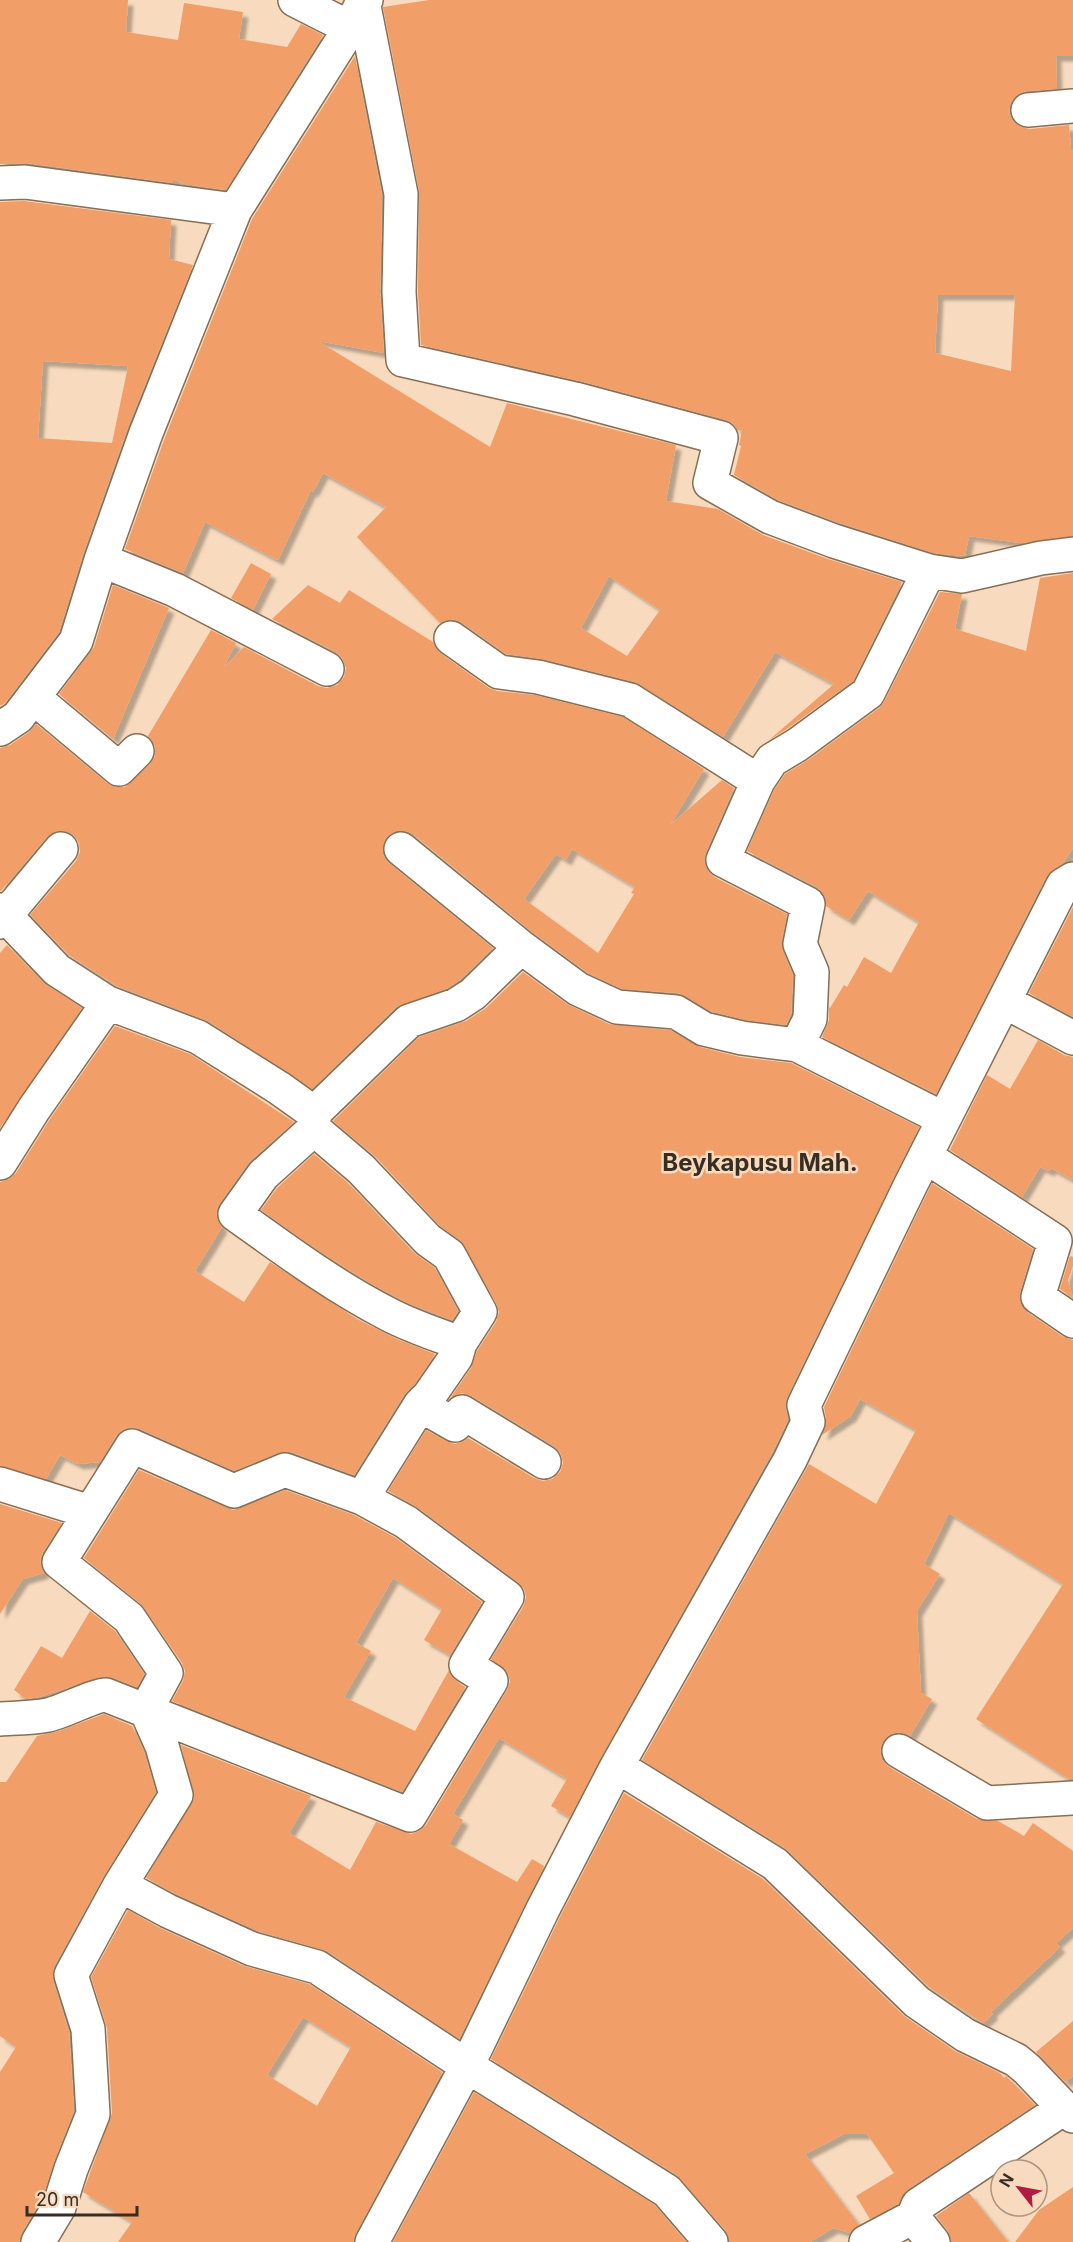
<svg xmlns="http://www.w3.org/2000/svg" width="1073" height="2242" font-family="Inter,sans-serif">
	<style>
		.building { fill: #f29e67; fill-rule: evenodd; filter: url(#shadow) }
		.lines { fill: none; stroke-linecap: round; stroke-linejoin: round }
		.minor-casing { stroke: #876e54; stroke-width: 36 }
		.minor { stroke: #fff; stroke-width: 33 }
		.labels { text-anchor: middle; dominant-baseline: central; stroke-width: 5; stroke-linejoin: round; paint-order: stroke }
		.district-label { font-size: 24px; font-weight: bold; fill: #382d22; stroke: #f8dbbe }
	</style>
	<defs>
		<filter id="shadow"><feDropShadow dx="5.5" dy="5.5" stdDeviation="1.5" flood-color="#0004"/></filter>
	</defs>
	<rect width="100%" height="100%" fill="#f8dbbe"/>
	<path class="building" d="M0 0H128L126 32 178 40 184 3 243 12 239 39 287 47 301 24 323 35 226 190 185 184 173 179V183L27 163 0 164Z
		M429 0H1073V56H1056L1057 89 1026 91 1018 94 1011 102 1009 111 1012 120 1021 127 1030 129 1069 125 1071 149H1073V536L1021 543 969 536 965 556 933 553 840 523 778 500 734 475 741 446 739 445 742 430H737L734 424 726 420 580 381 421 345 418 292 419 191 383 7ZM938 295H1015L1011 371 935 353Z
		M355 56 382 196 380 292 384 353 318 341 490 447 507 403 676 445 666 501 718 509 763 535 828 559 902 582 853 681 787 729 769 740 834 684 775 652 723 737 635 682 542 659 506 654 461 622 452 619 440 623 357 537 386 507 323 473 313 492 311 490 278 560 205 522 183 573 125 549 164 440 252 219ZM609 576 660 610 627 656 581 628Z
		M24 201 171 220 169 259 193 265 128 427 83 554 59 632 5 703 0 706V202ZM43 361 128 366 112 443 38 438Z
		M251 563 271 574 253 610 231 598Z
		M1073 573V848L1063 863 1046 877 936 1094 822 1037 829 1020V1007L830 1008 844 985 847 987 864 957 891 973 919 922 868 891 849 920 826 906 824 895 817 887 747 851 774 790 785 774 808 760 879 708 884 702 940 592 962 594 955 629 1026 651 1040 578Z
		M113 585 169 608 113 739 59 694 94 647Z
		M308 585 340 603 349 590 433 642 440 653 489 688 497 691 535 695 623 717 704 769 670 825 722 780 734 788 706 852 704 862 708 871 714 877 787 914 782 941 783 951 793 975 791 1014 786 1025 745 1020 711 1011 678 993 622 989 588 973 532 932 413 834 405 831H395L387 837 383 845V855L389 863 493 948 461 979 448 988 396 1007 312 1089 208 1021 117 986 69 955 30 915 76 861 80 852 79 843 73 834 64 831 54 832 47 837 0 892V748L10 745 29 732 36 724 107 783 116 787H125L150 764 155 756V746L148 736 211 630 236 643 224 667 244 647 318 686 327 688 337 685 344 677 346 668 342 658 336 652 272 619ZM572 849 635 887 631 893 634 894 598 953 524 899 556 854 566 860Z
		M1073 907V1017L1029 993Z
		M7 945 44 983 82 1008 0 1128V953Z
		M523 972 567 1004 609 1024 670 1030 700 1047 740 1057 791 1063 919 1127 787 1397 786 1409 788 1420 773 1451 601 1757 570 1817 551 1806 567 1779 499 1738 453 1814 463 1820 449 1844 517 1882 532 1859 544 1866 459 2039 327 1951 258 1931 176 1894 146 1878 194 1798 181 1745 311 1796 289 1833 350 1870 376 1822 411 1834 419 1831 426 1825 507 1690 510 1682 508 1673 491 1659 523 1607 526 1597 524 1589 518 1582 417 1507 388 1491 426 1430 446 1441 455 1444 464 1441 468 1438 534 1478 543 1481 552 1479 560 1472 563 1463 561 1454 554 1446 472 1396 462 1393 451 1397 471 1368 477 1351 496 1322 499 1312 496 1303 460 1240 440 1226 375 1156 333 1121 419 1037 466 1021 486 1008Z
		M115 1026 190 1054 294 1122 250 1161 220 1203 216 1213 218 1221 222 1227 195 1271 244 1302 270 1262 357 1319 397 1339 435 1354 415 1384 404 1395 354 1475 291 1452 278 1453 234 1471 140 1429 131 1427 123 1430 116 1436 100 1462 78 1464 60 1455 46 1479 0 1466V1182L9 1179 16 1173 50 1119Z
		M1038 1040 1064 1055 1073 1057V1180L1051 1168 1049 1171 1040 1167 1022 1197 950 1150 987 1075 1010 1089Z
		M314 1154 348 1183 414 1253 435 1268 458 1311 452 1320 412 1305 375 1286 319 1251 261 1210 277 1188Z
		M932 1183 1033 1249 1020 1292 1021 1304 1027 1312 1062 1336 1073 1340V1779H1069L976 1719 1063 1584 949 1513 924 1564 940 1574 917 1611 921 1693 932 1699 910 1736 900 1732 890 1734 883 1741 880 1750 882 1760 889 1767 977 1819 998 1821 1024 1836 1033 1823 1073 1851V1928L1056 1943 1060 1947 991 2012 993 2014 983 2023 929 1987 785 1848 642 1760 809 1464 876 1504 916 1430 860 1399 851 1416 822 1435 826 1418 824 1407Z
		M1070 1256 1073 1257V1266L1068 1280 1073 1298 1060 1289Z
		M139 1470 233 1510 285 1490 354 1515 396 1538 482 1602 450 1655 424 1640 442 1609 393 1578 356 1643 371 1651 344 1697 415 1731 449 1670 455 1680 465 1687 402 1792 172 1701 183 1681 185 1671 182 1663 141 1604 84 1558Z
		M0 1504 62 1523 43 1552 40 1561 44 1573 23 1579 0 1614Z
		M90 1611 115 1631 144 1674 137 1687 113 1678 104 1676 39 1697 26 1699 14 1690 41 1646 62 1658Z
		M104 1714 132 1726 144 1752 156 1792 104 1876 54 1966 53 1981 69 2032 74 2111 54 2162 42 2199 22 2232 19 2242H0V2072L16 2047 0 2036V1782H6L37 1736 59 1731Z
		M624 1793 763 1879 904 2016 955 2051 1000 2073 1004 2078 1006 2076 1035 2105 908 2189 898 2204 870 2219 856 2196 894 2173 867 2134H844L805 2154 859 2225 850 2233 833 2228 810 2242H729L725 2230 677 2175 491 2059 560 1917Z
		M128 1910 160 1928 244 1966 309 1984 442 2072 356 2233 353 2242H118L132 2222 83 2192 112 2113 107 2028 91 1977ZM303 2017 351 2047 317 2106 267 2075Z
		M1073 2021V2076L1065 2082 1036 2052Z
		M474 2092 655 2205 686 2242H393Z
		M1073 2187V2242H1015L1039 2210Z
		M969 2193 1008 2242H951L948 2231 936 2216Z"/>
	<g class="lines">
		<g class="minor-casing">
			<path id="minor" d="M295 0 350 28
				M363 1 401 194 399 292 403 360 575 399 721 438 710 483 770 517 834 541 929 571
				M1028 110 1073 106
				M0 183 25 182 235 210 350 28 363 1 366 0
				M101 560 175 590 327 669
				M451 638 499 672 538 677 630 700 758 781 723 860 808 904 800 944 812 972 810 1019 797 1045
				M33 697 119 769 137 751
				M0 729 18 717 76 641 101 560 146 433 235 210
				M758 781 772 760 797 745 868 693 929 571 962 576 1041 558 1073 554
				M0 910 57 970 108 1003 34 1109 0 1163
				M0 922 61 849
				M521 947 578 989 617 1007 676 1012 704 1029 742 1038 797 1045 944 1119
				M1004 1001 1073 1038
				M108 1003 198 1037 279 1088 314 1113V1129L361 1169 428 1240 449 1255 480 1312 460 1343 456 1357 429 1396 420 1405 362 1498
				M314 1113 409 1021 456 1005 473 994 521 947 401 849
				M314 1129 263 1175 235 1214C284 1249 332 1285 386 1313 410 1326 435 1334 460 1343
				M925 1156 1055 1241 1038 1297 1073 1321
				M420 1405 455 1425 462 1412 544 1462
				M0 1484 90 1512
				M0 1719C16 1718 32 1718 48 1715 62 1712 95 1695 106 1695L410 1815 491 1681 466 1665 507 1597 406 1522 362 1498 285 1470 234 1491 132 1446 59 1562 129 1618 166 1673 146 1710
				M899 1751 987 1803 1073 1798
				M617 1766 775 1864 917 2002 965 2035 1016 2060 1027 2069 1064 2108
				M120 1885 168 1911 252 1949 317 1967 467 2066 667 2191 711 2242
				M913 2217 933 2242
				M38 2242 59 2207 71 2169 93 2114 88 2029 71 1975 120 1885 176 1795 162 1746 146 1710
				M372 2242 467 2066 543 1909 617 1766 790 1460 808 1422 804 1405 911 1184 1063 885 1073 879
				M866 2242 913 2217 918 2205 1064 2108 1073 2116"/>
		</g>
		<use href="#minor" class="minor"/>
	</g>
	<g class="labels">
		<g class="district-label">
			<text x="760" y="1162">Beykapusu Mah.</text>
		</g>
	</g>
	<g transform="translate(1019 2188) rotate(301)"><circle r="28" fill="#f8dbbe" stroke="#ab9580" stroke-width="1.5"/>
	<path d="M0-4.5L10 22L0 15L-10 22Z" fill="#b01d41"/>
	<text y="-9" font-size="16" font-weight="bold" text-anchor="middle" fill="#382d22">N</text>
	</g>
	<path d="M27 2206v9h110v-9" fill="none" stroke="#382d22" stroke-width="3"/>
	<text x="36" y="2206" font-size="18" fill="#382d22" stroke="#f8dbbe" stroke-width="4.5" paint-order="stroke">20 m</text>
</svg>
